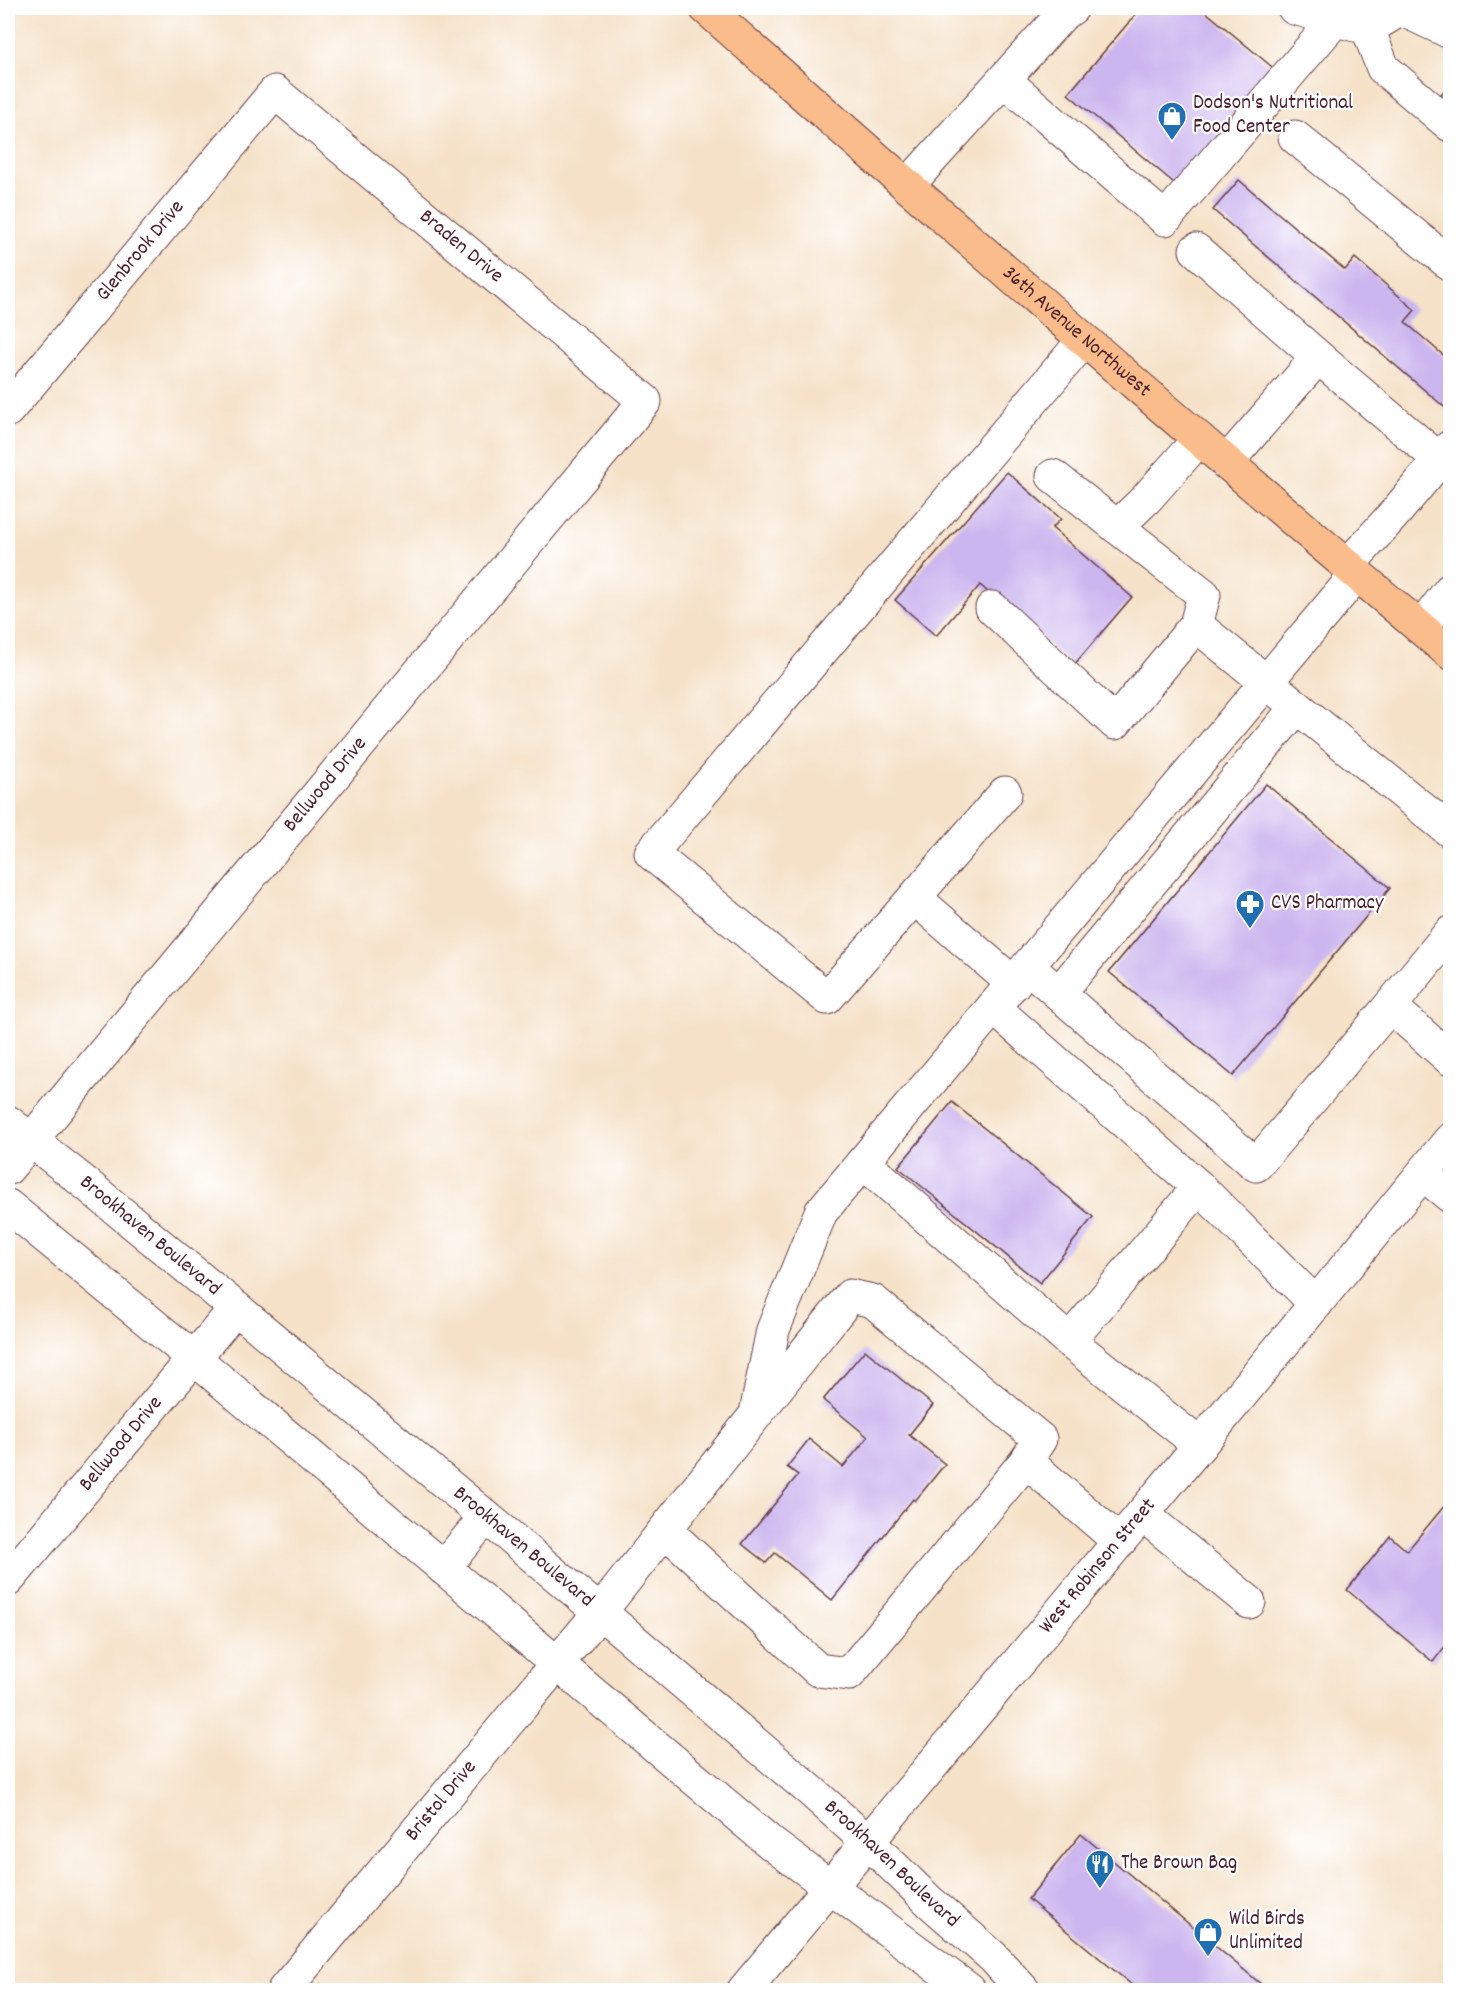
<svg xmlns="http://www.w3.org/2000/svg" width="1458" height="1998" font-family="Dekko,sans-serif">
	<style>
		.building { fill: #ccb6ef }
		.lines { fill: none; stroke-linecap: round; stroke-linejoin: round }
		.minor-casing { stroke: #643c43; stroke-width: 35 }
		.major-casing { stroke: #643c43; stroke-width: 35 }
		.minor { stroke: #fff; stroke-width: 33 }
		.major { stroke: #fabc8b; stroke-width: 33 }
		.labels { text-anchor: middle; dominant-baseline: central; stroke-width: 4.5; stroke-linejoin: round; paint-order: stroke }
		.poi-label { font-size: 21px; fill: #4a1f2b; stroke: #fff; text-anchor: start }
		.street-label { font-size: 21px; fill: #4a1f2b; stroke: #fff }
	</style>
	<rect width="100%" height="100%" fill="#fff"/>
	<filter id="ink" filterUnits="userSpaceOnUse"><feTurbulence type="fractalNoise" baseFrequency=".0167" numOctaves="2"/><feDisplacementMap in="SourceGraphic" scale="12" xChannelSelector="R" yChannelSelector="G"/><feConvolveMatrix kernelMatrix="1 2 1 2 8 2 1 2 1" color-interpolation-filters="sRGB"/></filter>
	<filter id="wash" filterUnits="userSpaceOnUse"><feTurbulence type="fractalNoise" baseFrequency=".008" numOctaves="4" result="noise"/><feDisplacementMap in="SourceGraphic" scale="24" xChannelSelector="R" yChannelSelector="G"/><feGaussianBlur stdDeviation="1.35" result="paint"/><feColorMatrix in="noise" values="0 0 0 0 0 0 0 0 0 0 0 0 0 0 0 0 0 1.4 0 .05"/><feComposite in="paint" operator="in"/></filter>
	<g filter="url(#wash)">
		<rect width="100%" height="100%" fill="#f5e2c9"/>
		<g id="blocks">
			<path class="building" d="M1141 8H1201L1277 71 1180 188 1068 94Z
				M1450 83V107L1439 97Z
				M1239 180 1345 270 1355 258 1415 310 1405 322 1450 361 1449 411 1213 210Z
				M1007 472 1061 519 1052 528 1132 597 1073 666 980 585 936 636 895 600Z
				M1266 784 1390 888 1233 1076 1109 972Z
				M952 1102 1093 1217 1040 1283 898 1167Z
				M865 1350 933 1405 909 1435 945 1464 915 1501 913 1499 832 1600 775 1553 766 1563 742 1544 798 1475 787 1467 809 1439 843 1467 868 1437 823 1400Z
				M1450 1499V1640L1433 1662 1347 1590 1390 1536 1407 1551Z
				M1081 1834 1268 1990H1138L1028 1899Z"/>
		</g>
	</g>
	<g filter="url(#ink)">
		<use href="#blocks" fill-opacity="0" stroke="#643c43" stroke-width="1.5"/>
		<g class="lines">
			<g class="minor-casing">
				<g id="minor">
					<path d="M1294 8 1355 25"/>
					<path d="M1450 32 1401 9 1368 29 1383 68 1450 125"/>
					<path d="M1004 80 1165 219 1336 19"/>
					<path d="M1295 137 1450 264"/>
					<path d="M907 186 1062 15 1072 8"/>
					<path d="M1196 250 1318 357 1226 463"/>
					<path d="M1318 357 1440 460"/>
					<path id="s1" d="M8 410 275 92 645 401 8 1168"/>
					<path d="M1053 476 1117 527"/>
					<path d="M1347 566 1396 512 1450 447"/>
					<path d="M992 608 1115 723 1196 625 1450 831"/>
					<path d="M1196 625 1204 595 1117 527 1146 499 1199 439"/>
					<path d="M1421 628 1450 590"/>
					<path d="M1005 793 827 998 651 853 1084 340"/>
					<path d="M915 898 1014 984"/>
					<path d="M1450 933 1390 1006 1450 1059"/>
					<path d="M1028 967 1256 1165 1390 1006"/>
					<path d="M1059 993 1297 707"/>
					<path d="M993 1007 1199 1187 1316 1304"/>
					<path id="s2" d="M8 1122 85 1183 236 1308 600 1612 811 1791 868 1842 930 1902 993 1957 1023 1990"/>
					<path d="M863 1162 1069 1341 1200 1445"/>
					<path d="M1423 1174 1450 1196"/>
					<path d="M8 1206 195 1359 772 1844 969 1990"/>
					<path d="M1069 1341 1199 1187"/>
					<path d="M757 1408 773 1330 821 1212 1357 574"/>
					<path d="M1026 1461 1119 1541"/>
					<path d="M1142 1514 1249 1602"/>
					<path d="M443 1568 486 1517"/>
					<path id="s3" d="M8 1580 236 1308"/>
					<path id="s4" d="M284 1990 600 1612C683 1507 766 1401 850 1296L873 1301 1040 1439 1026 1461 849 1674 818 1670 665 1530"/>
					<path id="s5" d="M744 1990 1200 1445 1450 1140"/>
				</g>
			</g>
			<g class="major-casing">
				<g id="major">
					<path id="s6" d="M706 8C951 226 1200 441 1450 653"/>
				</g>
			</g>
			<use href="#minor" class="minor"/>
			<use href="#major" class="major"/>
		</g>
	</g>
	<defs>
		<g id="shop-pin" transform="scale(1.5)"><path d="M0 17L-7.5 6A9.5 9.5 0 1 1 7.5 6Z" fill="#1f6fb2" stroke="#fff"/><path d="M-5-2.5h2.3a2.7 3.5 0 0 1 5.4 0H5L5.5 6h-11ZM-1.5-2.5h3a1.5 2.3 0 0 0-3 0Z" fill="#fff"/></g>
		<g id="pharmacy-pin" transform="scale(1.5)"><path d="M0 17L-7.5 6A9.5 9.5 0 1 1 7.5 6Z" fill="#1f6fb2" stroke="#fff"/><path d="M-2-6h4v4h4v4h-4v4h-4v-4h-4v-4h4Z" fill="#fff"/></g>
		<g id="restaurant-pin" transform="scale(1.5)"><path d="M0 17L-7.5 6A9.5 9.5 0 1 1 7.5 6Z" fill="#1f6fb2" stroke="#fff"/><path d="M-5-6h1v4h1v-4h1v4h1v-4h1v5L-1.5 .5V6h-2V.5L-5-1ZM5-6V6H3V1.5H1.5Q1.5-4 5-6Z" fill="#fff"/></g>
	</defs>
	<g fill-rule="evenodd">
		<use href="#shop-pin" x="1172" y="116"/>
		<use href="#pharmacy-pin" x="1250" y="904"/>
		<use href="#restaurant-pin" x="1100" y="1864"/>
		<use href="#shop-pin" x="1208" y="1932"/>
	</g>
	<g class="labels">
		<g class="poi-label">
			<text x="1193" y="104">Dodson's Nutritional<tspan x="1193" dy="24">Food Center</tspan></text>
			<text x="1271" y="904">CVS Pharmacy</text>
			<text x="1121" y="1864">The Brown Bag</text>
			<text x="1229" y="1920">Wild Birds<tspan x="1229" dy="24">Unlimited</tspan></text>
		</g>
		<g class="street-label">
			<text stroke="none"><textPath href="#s1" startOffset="657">Braden Drive</textPath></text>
			<text stroke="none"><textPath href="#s1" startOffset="207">Glenbrook Drive</textPath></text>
			<text stroke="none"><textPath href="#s6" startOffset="492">36th Avenue Northwest</textPath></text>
			<text transform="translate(326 785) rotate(-50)">Bellwood Drive</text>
			<text stroke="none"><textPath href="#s2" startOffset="182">Brookhaven Boulevard</textPath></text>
			<text stroke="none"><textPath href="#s3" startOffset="177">Bellwood Drive</textPath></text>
			<text stroke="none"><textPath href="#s2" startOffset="668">Brookhaven Boulevard</textPath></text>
			<text stroke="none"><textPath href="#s5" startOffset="552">West Robinson Street</textPath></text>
			<text stroke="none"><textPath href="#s4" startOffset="246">Bristol Drive</textPath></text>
			<text stroke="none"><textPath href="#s2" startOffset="1154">Brookhaven Boulevard</textPath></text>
		</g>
	</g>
	<rect width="1458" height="1998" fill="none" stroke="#fff" stroke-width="30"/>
</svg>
